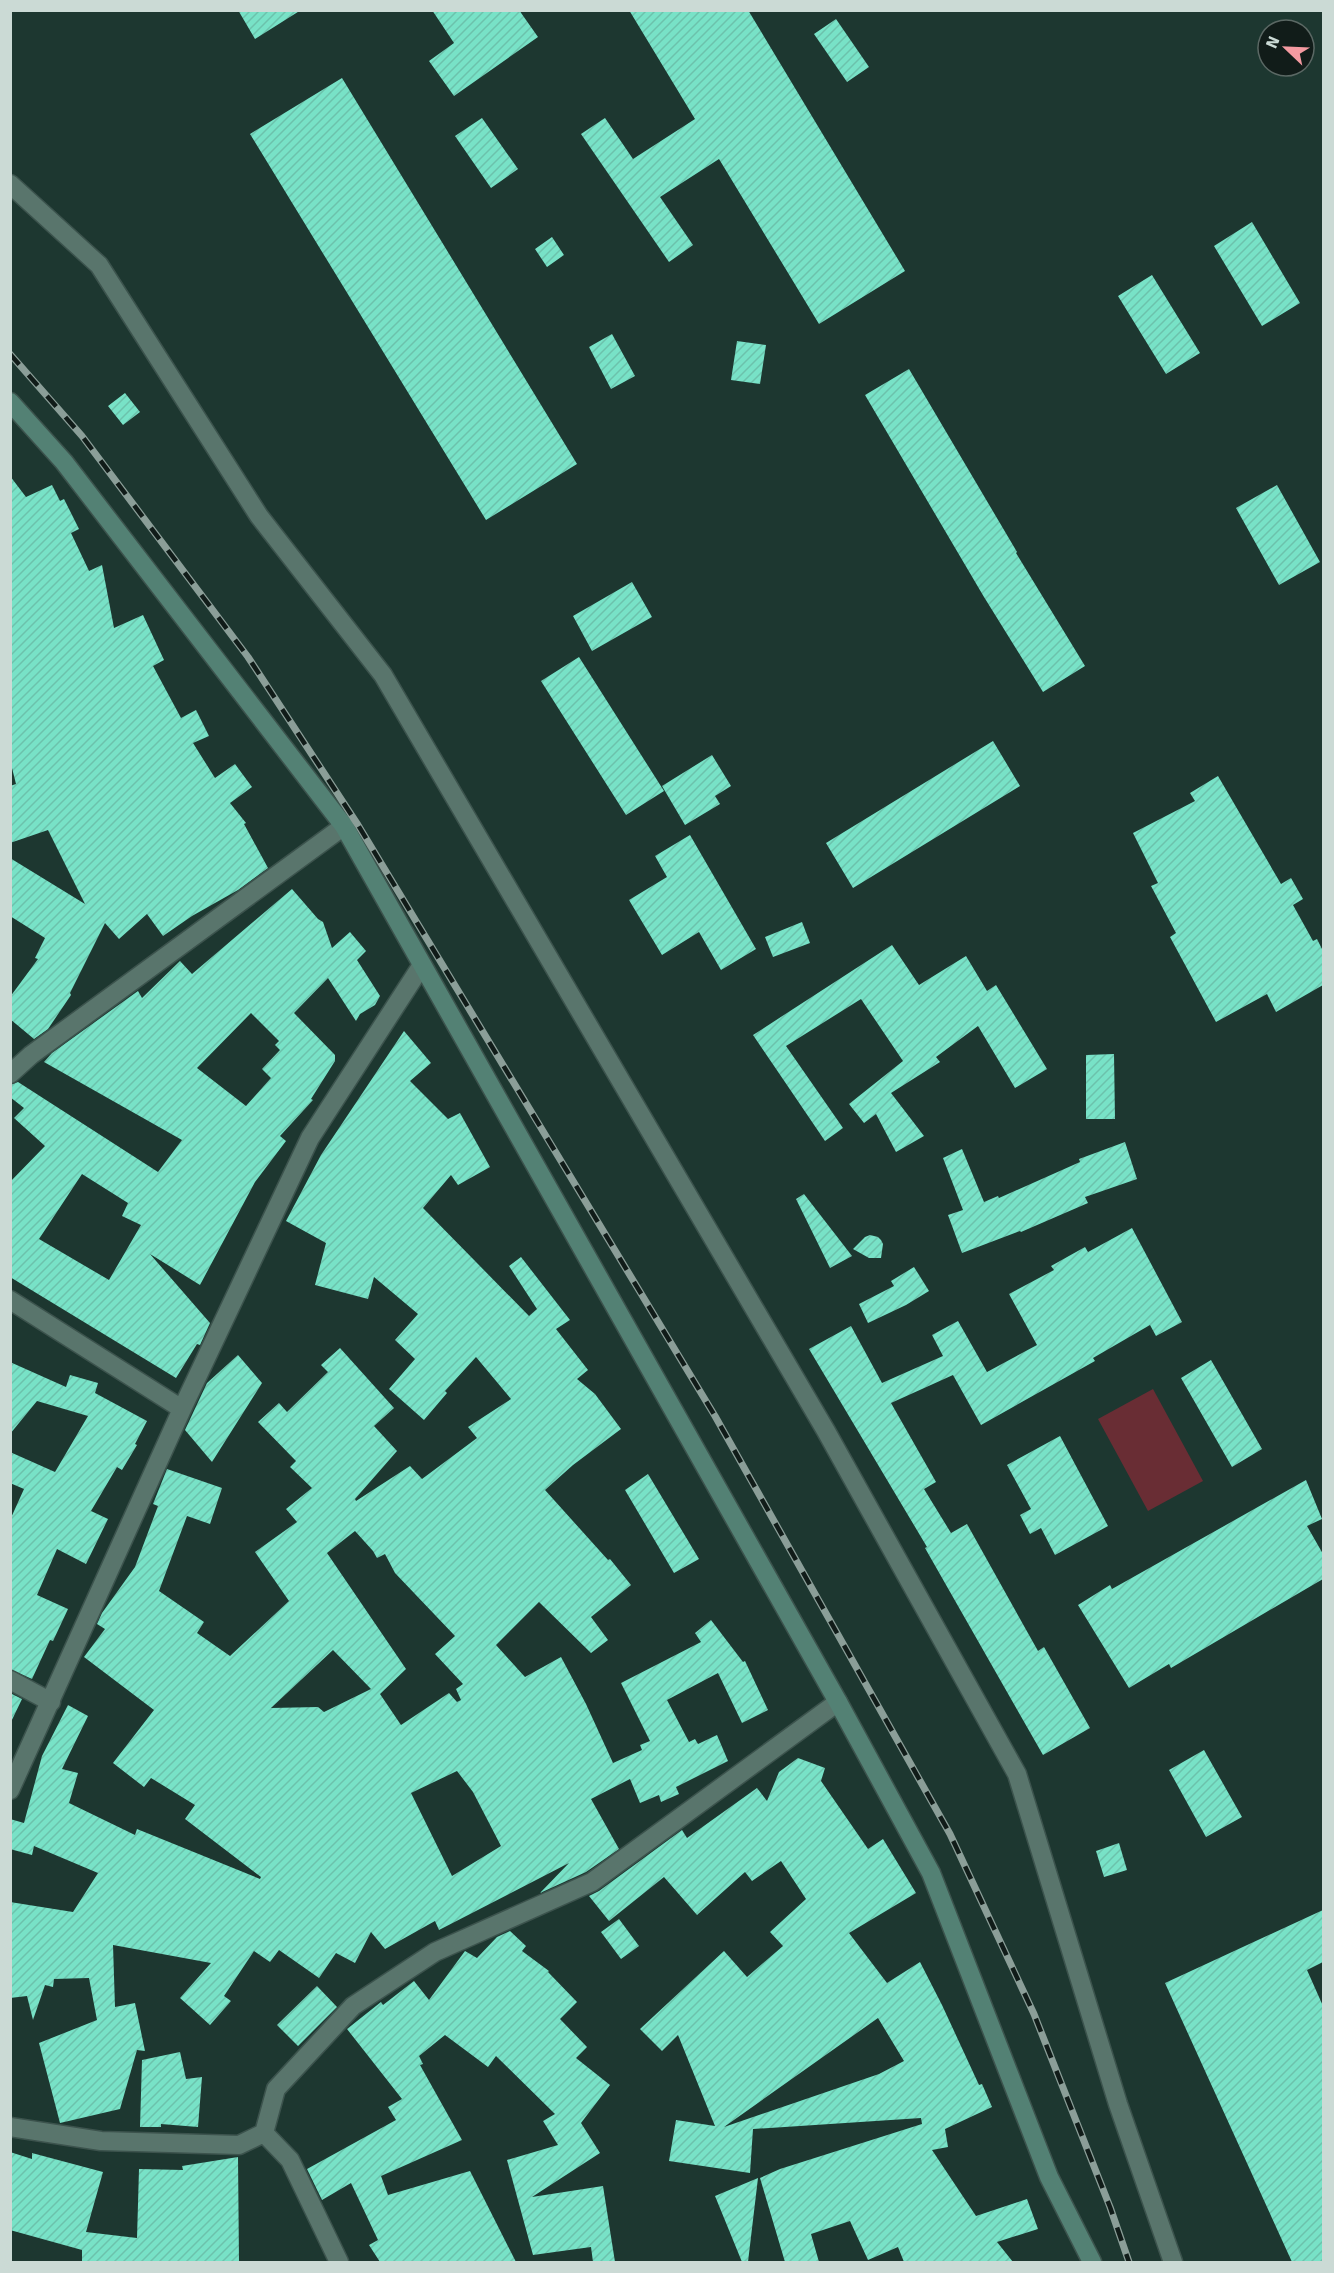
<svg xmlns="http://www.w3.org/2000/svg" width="1334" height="2273" font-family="Signika,sans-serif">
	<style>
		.park { fill: #692d34 }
		.building { fill: url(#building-hatch); fill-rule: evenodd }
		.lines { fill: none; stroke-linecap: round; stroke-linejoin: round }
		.street-casing { stroke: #3c534d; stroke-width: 21 }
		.secondary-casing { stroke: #3c534d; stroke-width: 21 }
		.street { stroke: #59756c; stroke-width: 18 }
		.secondary { stroke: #538174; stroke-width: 18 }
		.rail-casing { stroke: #8b9e98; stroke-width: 7 }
		.rail { stroke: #111c19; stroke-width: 4.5; stroke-dasharray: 14; stroke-linecap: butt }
	</style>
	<defs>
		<pattern id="building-hatch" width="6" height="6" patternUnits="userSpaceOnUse" patternTransform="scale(1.5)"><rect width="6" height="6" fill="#78e2c7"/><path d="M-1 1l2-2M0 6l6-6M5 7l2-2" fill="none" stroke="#6cc2ac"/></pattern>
	</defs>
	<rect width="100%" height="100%" fill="#1d3730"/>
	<path class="park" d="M1153 1389 1203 1481 1148 1511 1098 1419Z"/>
	<path class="building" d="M238 10H301L255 39Z
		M432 10H519L538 37 454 96 429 61 454 43Z
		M629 10H748L905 271 819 324 719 159 660 197 693 245 669 262 581 134 605 118 633 159 695 119Z
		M836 19 869 67 847 82 814 34Z
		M342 78 577 464 486 520 250 134Z
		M482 118 518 169 491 188 455 136Z
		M1252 222 1300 303 1262 326 1214 246Z
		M552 237 564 255 547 267 535 249Z
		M1152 275 1200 353 1166 374 1118 296Z
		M612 334 635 376 611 389 589 347Z
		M737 341 766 345 760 384 731 380Z
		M909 369 1017 552 1016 553 1085 666 1043 692 984 597 865 395Z
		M125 393 140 412 123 425 108 406Z
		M10 476 26 497 52 485 60 501 64 499 79 529 71 533 89 571 102 565 114 628 143 615 164 660 153 666 181 718 196 710 209 736 193 743 215 778 235 764 252 787 230 803 246 823 244 824 268 868 238 890 192 916 163 936 147 914 119 939 105 923 70 993 71 995 48 1029 34 1039 10 1019V997L38 959 35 958 45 938 10 916V858L85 904 48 830 10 843V786L16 784 10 760Z
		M1277 485 1320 562 1279 585 1236 508Z
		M632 582 652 617 592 651 573 616Z
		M579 657 664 791 626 815 541 681Z
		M993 741 1020 786 853 888 826 843Z
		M712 755 731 786 715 796 720 804 685 825 662 786Z
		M1218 776 1281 884 1291 878 1303 899 1293 905 1313 941 1317 939 1323 951V985L1276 1012 1267 994 1216 1022 1170 937 1176 933 1151 886 1158 883 1133 833 1195 801 1190 793Z
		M690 835 756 949 721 970 699 932 662 955 629 900 667 877 655 856Z
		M292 889 318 919 323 922 332 948 350 932 366 951 357 960 380 996 375 1005 360 1014 356 1021 328 978 294 1013 335 1055V1061L311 1099 313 1100 280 1136 286 1141 255 1182 200 1285 150 1254 210 1323 200 1345 197 1344 176 1378 10 1277V1182L45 1146 14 1118 24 1108 10 1097V1085L18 1082 158 1172 182 1140 44 1062 52 1053 138 991 142 998 180 961 192 974ZM251 1013 279 1041 275 1045 280 1050 262 1069 271 1078 246 1106 197 1068ZM82 1174 128 1203 122 1216 141 1225 109 1280 39 1239Z
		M802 922 810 943 773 957 765 937Z
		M892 945 919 985 966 956 987 991 996 985 1047 1069 1015 1088 978 1026 936 1057 940 1062 891 1093 924 1136 896 1152 876 1114 864 1123 849 1104 903 1061 861 999 786 1046 843 1128 825 1141 753 1035Z
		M404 1031 431 1063 410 1081 448 1119 460 1113 490 1167 458 1185 451 1175 423 1208 529 1316 537 1309 509 1266 521 1257 570 1320 556 1329 588 1370 577 1379 595 1394 621 1429 573 1465 545 1490 608 1560 610 1559 631 1585 591 1617 608 1640 591 1653 539 1602 496 1645 525 1677 561 1657 586 1704 613 1763 642 1750 640 1745 650 1741 621 1683 701 1642 695 1633 711 1620 743 1662 745 1661 768 1710 742 1723 718 1673 667 1700 689 1742 695 1739 698 1744 717 1735 728 1761 676 1787 679 1794 661 1802 659 1795 640 1803 630 1779 591 1799 619 1849 586 1872 540 1893 569 1863 439 1930 435 1921 385 1949 371 1932 355 1963 336 1953 319 1978 279 1950 270 1962 254 1951 224 1996 231 2001 210 2025 180 1998 211 1963 113 1945 115 2007 135 2003 145 2051 137 2050 120 2109 60 2123 39 2043 97 2020 89 1978 54 1979 53 1987 45 1985 33 2020 27 1996 10 1998V1902L73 1912 98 1873 34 1846 32 1855 10 1849V1819L24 1823 42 1756 68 1705 88 1716 62 1769 78 1773 69 1803 135 1835 137 1829 260 1879 261 1877 185 1819 195 1805 151 1778 144 1787 113 1763 154 1710 84 1657 105 1629 97 1624 102 1613 135 1567 158 1506 153 1504 167 1469 222 1488 210 1524 187 1516 159 1591 204 1622 197 1633 230 1656 289 1601 255 1552 297 1522 286 1509 312 1488 290 1467 296 1461 258 1422 279 1403 287 1412 328 1372 321 1365 340 1348 394 1408 374 1426 397 1451 355 1499 356 1501 410 1466 422 1479 477 1438 468 1427 511 1399 476 1357 445 1391 447 1393 424 1420 389 1389 415 1359 395 1340 418 1314 374 1277 368 1299 315 1285 326 1243 286 1221 321 1155ZM355 1531 373 1551 377 1558 385 1554 395 1573 455 1636 435 1654 463 1684 456 1689 461 1700 457 1702 449 1693 401 1725 380 1694 406 1669 327 1553ZM333 1650 371 1689 324 1712 318 1707 271 1708ZM457 1771 473 1792 501 1846 452 1876 411 1793Z
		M1114 1054 1115 1119H1086V1055Z
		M1125 1142 1137 1179 1085 1197 1088 1203 1021 1232 1020 1231 962 1253 948 1215 963 1210 943 1158 962 1149 984 1202 998 1196 999 1198 1080 1162 1079 1159Z
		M804 1194 835 1234 852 1256 830 1268 796 1199Z
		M1132 1228 1182 1322 1156 1336 1150 1325 1093 1358 1095 1361 981 1425 953 1375 891 1403 936 1482 924 1489 951 1533 967 1524 1038 1651 1044 1647 1090 1728 1043 1755 925 1548 927 1547 809 1349 851 1326 882 1383 943 1356 932 1335 958 1321 987 1372 1037 1345 1009 1294 1054 1270 1051 1266 1085 1247 1088 1252Z
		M870 1235 878 1237 881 1240 883 1244 881 1258H869L853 1249 865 1237Z
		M914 1267 929 1291 906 1305 868 1323 859 1304 894 1286 891 1281Z
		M238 1355 262 1383 212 1462 185 1430 207 1383Z
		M1211 1360 1262 1449 1232 1467 1181 1378Z
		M10 1362 66 1387 70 1375 98 1383 95 1393 147 1421 135 1444 137 1445 122 1470 117 1467 91 1511 108 1519 86 1564 57 1549 37 1595 68 1609 53 1641 50 1640 32 1679 10 1669V1520L24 1489 10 1483V1452L55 1472 88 1416 37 1401 10 1434Z
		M1060 1436 1108 1526 1055 1555 1041 1528 1030 1534 1020 1515 1031 1509 1007 1465Z
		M648 1474 699 1559 674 1573 625 1490Z
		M1306 1480 1322 1519 1307 1526 1323 1554V1579L1171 1668 1169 1664 1129 1688 1078 1605 1110 1585 1112 1589Z
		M10 1693 22 1699 10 1724Z
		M1204 1750 1242 1817 1206 1837 1169 1770Z
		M798 1758 825 1768 821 1781 868 1849 883 1839 916 1893 849 1933 887 1983 920 1962 942 2005 979 2085 982 2084 992 2107 945 2129 948 2147 932 2150 976 2216 1027 2199 1038 2229 997 2242 1013 2262H904L898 2247 868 2260 850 2221 811 2234 819 2262H785L760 2178 780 2169 922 2124 921 2118 753 2129 750 2173 669 2161 676 2120 715 2126 678 2035 662 2051 640 2029 724 1951 747 1977 783 1946 770 1932 806 1899 781 1861 752 1881 745 1872 697 1915 664 1877 609 1921 589 1896 599 1891 682 1830 687 1838 757 1788 767 1801 779 1772ZM878 2018 904 2061 879 2074 724 2127Z
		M1119 1843 1127 1870 1104 1877 1096 1851Z
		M1323 1910V1962L1307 1970 1323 2006V2262H1292L1165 1983Z
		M619 1919 639 1946 621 1959 601 1932Z
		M510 1931 526 1946 522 1951 549 1971 548 1972 577 2002 560 2019 587 2047 576 2058 610 2085 581 2123 600 2153 532 2197 603 2186 615 2262H593L591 2247 533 2255 507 2160 558 2145 543 2121 555 2114 496 2056 488 2067 445 2035 419 2056 423 2064 420 2065 462 2140 381 2176 388 2195 470 2171 516 2262H380L369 2245 378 2240 351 2183 322 2200 307 2169 396 2120 388 2107 402 2099 347 2029 381 2002 383 2005 414 1981 429 2000 465 1951 477 1958 497 1937Z
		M317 1986 337 2007 298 2046 277 2025Z
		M180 2052 186 2079 202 2077 198 2127 161 2124V2127H140L142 2060Z
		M10 2152 32 2159V2153L103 2172 86 2232 137 2238 139 2169 183 2170 182 2166 238 2157 239 2262H82V2250L10 2230Z
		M758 2178 748 2262H742L715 2196Z"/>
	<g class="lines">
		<g class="street-casing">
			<path id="street" d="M10 184 99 265 259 516 383 675 826 1431 1017 1774 1118 2104 1173 2262
				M10 1074 31 1055 344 826
				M10 1300 182 1409
				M10 1680 51 1702
				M10 1790 182 1409 310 1138 422 965
				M10 2127 101 2141 239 2145 264 2133 276 2089 353 2006 435 1952 592 1882 838 1702
				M264 2133 290 2160 339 2262"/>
		</g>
		<g class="secondary-casing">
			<path id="secondary" d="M10 402 64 462 344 826 838 1702 931 1873 1049 2177 1092 2262"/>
		</g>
		<use href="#street" class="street"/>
		<use href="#secondary" class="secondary"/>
		<g class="rail-casing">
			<path id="rail" d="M10 354 82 436 248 657 358 825 715 1416 950 1834 1034 2014 1110 2207 1129 2262"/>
		</g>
		<use href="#rail" class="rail"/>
	</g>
	<rect width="1334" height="2273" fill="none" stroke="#cbdad5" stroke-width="24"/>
	<g transform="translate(1286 48) rotate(293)"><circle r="28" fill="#111c19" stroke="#5b6864" stroke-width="1.5"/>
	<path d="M0-4.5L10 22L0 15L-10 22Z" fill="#f49aa1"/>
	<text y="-9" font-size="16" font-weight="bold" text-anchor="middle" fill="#cbdad5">N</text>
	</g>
</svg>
